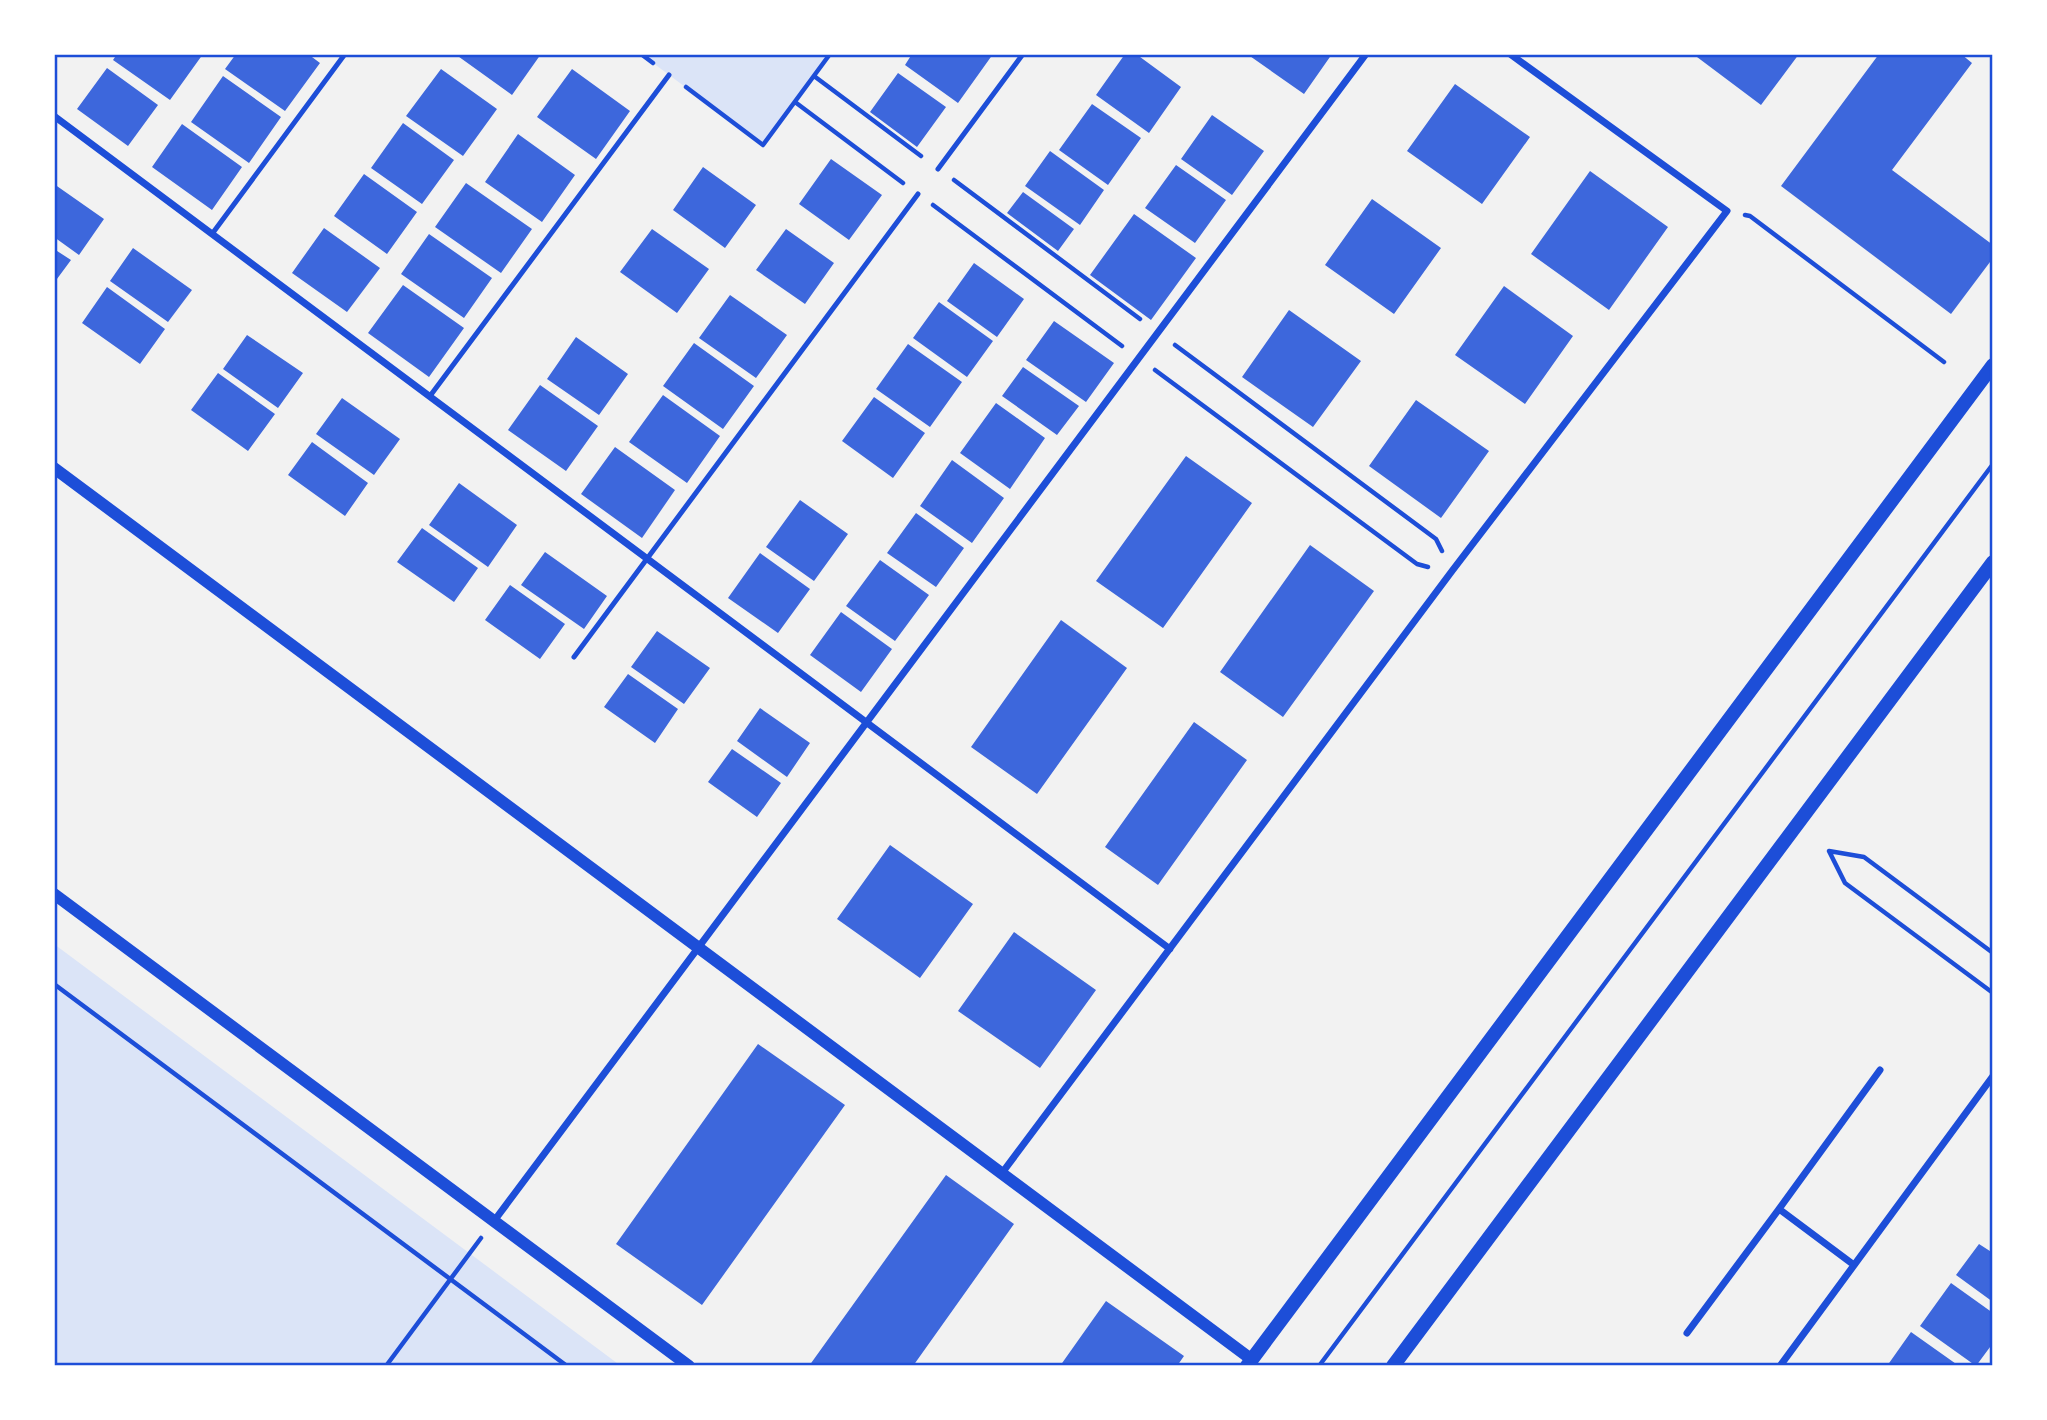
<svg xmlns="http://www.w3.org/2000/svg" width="2047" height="1420" font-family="Jost,sans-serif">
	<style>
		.green { fill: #dbe4f7 }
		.building { fill: #3d67dc }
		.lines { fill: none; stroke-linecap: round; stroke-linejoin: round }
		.path { stroke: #1d4ed8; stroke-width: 4.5 }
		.service { stroke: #1d4ed8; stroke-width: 5 }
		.minor { stroke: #1d4ed8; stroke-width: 7 }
		.tertiary { stroke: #1d4ed8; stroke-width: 12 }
		.secondary { stroke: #1d4ed8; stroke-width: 14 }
		.neatline { fill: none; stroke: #1d4ed8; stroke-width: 2.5 }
	</style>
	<rect width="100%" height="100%" fill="#f2f2f2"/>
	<path class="green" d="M641 54H830L763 145Z
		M54 944 621 1366H54Z"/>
	<path class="building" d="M117 54H203L170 100 113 60Z
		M236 54H308L320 63 285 111 225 69Z
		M455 54H541L512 95Z
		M912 54H993L958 103 905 65Z
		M1125 54H1136L1181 87 1149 133 1096 95Z
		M1247 54H1332L1304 94Z
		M1693 54H1799L1761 105Z
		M1879 54H1961L1972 63 1892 170 1993 245V258L1951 314 1781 186Z
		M107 68 158 105 128 146 77 109Z
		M441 69 497 109 463 156 406 116Z
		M572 69 630 111 596 159 537 117Z
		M898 73 946 107 917 147 870 112Z
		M223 76 281 117 249 163 191 122Z
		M1455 84 1530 137 1482 204 1407 151Z
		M1092 104 1141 138 1108 185 1059 150Z
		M1212 115 1264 151 1232 195 1181 159Z
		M403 123 454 160 422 204 371 168Z
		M182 124 242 167 212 210 152 167Z
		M518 134 575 175 542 222 485 182Z
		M1050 151 1104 190 1080 225 1025 186Z
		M831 159 882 195 849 240 799 204Z
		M1176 165 1226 200 1195 243 1145 208Z
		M703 167 756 205 725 248 673 210Z
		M1590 171 1668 227 1609 310 1531 254Z
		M364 174 417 212 387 254 334 216Z
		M466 183 532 229 501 273 435 227Z
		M54 184 104 219 79 255 54 237Z
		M1023 192 1074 229 1058 251 1007 213Z
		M1372 199 1441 248 1394 314 1325 265Z
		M1134 214 1196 258 1151 320 1090 275Z
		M324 228 380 268 347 312 292 273Z
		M652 229 709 269 677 313 620 272Z
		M786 229 834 263 805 304 756 270Z
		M429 234 492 278 464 318 401 274Z
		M133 248 192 290 168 322 110 281Z
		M54 249 71 260 54 283Z
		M974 263 1024 299 997 337 947 301Z
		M403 285 464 328 429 377 368 333Z
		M1504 286 1573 336 1525 404 1455 355Z
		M107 287 165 329 140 364 82 323Z
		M730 295 787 335 756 378 699 338Z
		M939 302 993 341 967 377 913 338Z
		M1289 310 1361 361 1313 427 1242 377Z
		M1054 321 1114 363 1086 402 1026 360Z
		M247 335 303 373 278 408 223 369Z
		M576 337 628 374 599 415 547 379Z
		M694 343 754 386 723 429 663 386Z
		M908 344 962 382 930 427 876 389Z
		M1023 367 1079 406 1057 435 1002 396Z
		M218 373 275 414 248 451 191 410Z
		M540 385 598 426 566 471 508 430Z
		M663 395 720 436 687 483 629 442Z
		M874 397 925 433 893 478 842 441Z
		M342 398 400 439 374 475 316 434Z
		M1416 400 1489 451 1441 518 1369 466Z
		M996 403 1045 438 1010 489 960 453Z
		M312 442 368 483 345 516 288 475Z
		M615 447 675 490 642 538 581 494Z
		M1186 456 1252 503 1163 628 1096 581Z
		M952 460 1004 498 972 543 920 506Z
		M459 483 517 525 488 567 429 525Z
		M800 500 848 534 814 581 766 547Z
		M916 513 964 548 936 587 887 553Z
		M422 528 478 568 454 602 397 562Z
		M1310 545 1374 591 1283 717 1220 672Z
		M545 552 607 596 584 629 521 585Z
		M760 553 810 589 778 633 728 598Z
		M880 560 929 595 895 641 846 606Z
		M510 585 565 624 540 659 485 620Z
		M841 612 892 649 861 692 810 655Z
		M1061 620 1127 668 1037 794 971 747Z
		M657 631 710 668 684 704 631 667Z
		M628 674 678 709 655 743 604 707Z
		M760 708 810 743 787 777 737 741Z
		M1194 722 1247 760 1158 885 1105 847Z
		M732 749 781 783 757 817 708 782Z
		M890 845 973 904 920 978 837 919Z
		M1014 932 1096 990 1040 1068 958 1011Z
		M758 1044 845 1105 702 1305 616 1244Z
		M946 1175 1014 1224 913 1366H809Z
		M1979 1244 1993 1253V1302L1956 1275Z
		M1951 1283 1993 1313V1343L1976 1366 1920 1326Z
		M1106 1301 1184 1356 1177 1366H1060Z
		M1911 1332 1959 1366H1887Z"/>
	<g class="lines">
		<path class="path" d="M641 54 653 63
			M814 76 921 156
			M686 87 763 145 830 54
			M795 102 903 183
			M954 180 1140 319
			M933 205 1122 346
			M1745 215 1750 216 1944 362
			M1175 345 1436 539 1442 551
			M1155 370 1417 564 1428 567
			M1993 953 1864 857 1829 851 1845 883 1993 993
			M54 984 567 1366
			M386 1366 481 1238
			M1319 1366 1993 464"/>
		<path class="service" d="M938 169 1023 54
			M212 234 345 54
			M430 396 669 75
			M574 657 918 194"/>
		<path class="minor" d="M54 116 1170 949
			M1002 1173 1452 571 1727 211 1510 54
			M1779 1209 1880 1070
			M494 1221 1366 54
			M1687 1333 1779 1209 1854 1265
			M1780 1366 1993 1076"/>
		<path class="tertiary" d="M54 468 1251 1359
			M54 894 689 1366"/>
		<path class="secondary" d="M1247 1366 1993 365
			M1393 1366 1993 562"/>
	</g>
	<rect width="2047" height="1420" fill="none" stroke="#ffffff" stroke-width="112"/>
	<rect x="56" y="56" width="1935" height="1308" class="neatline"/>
</svg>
